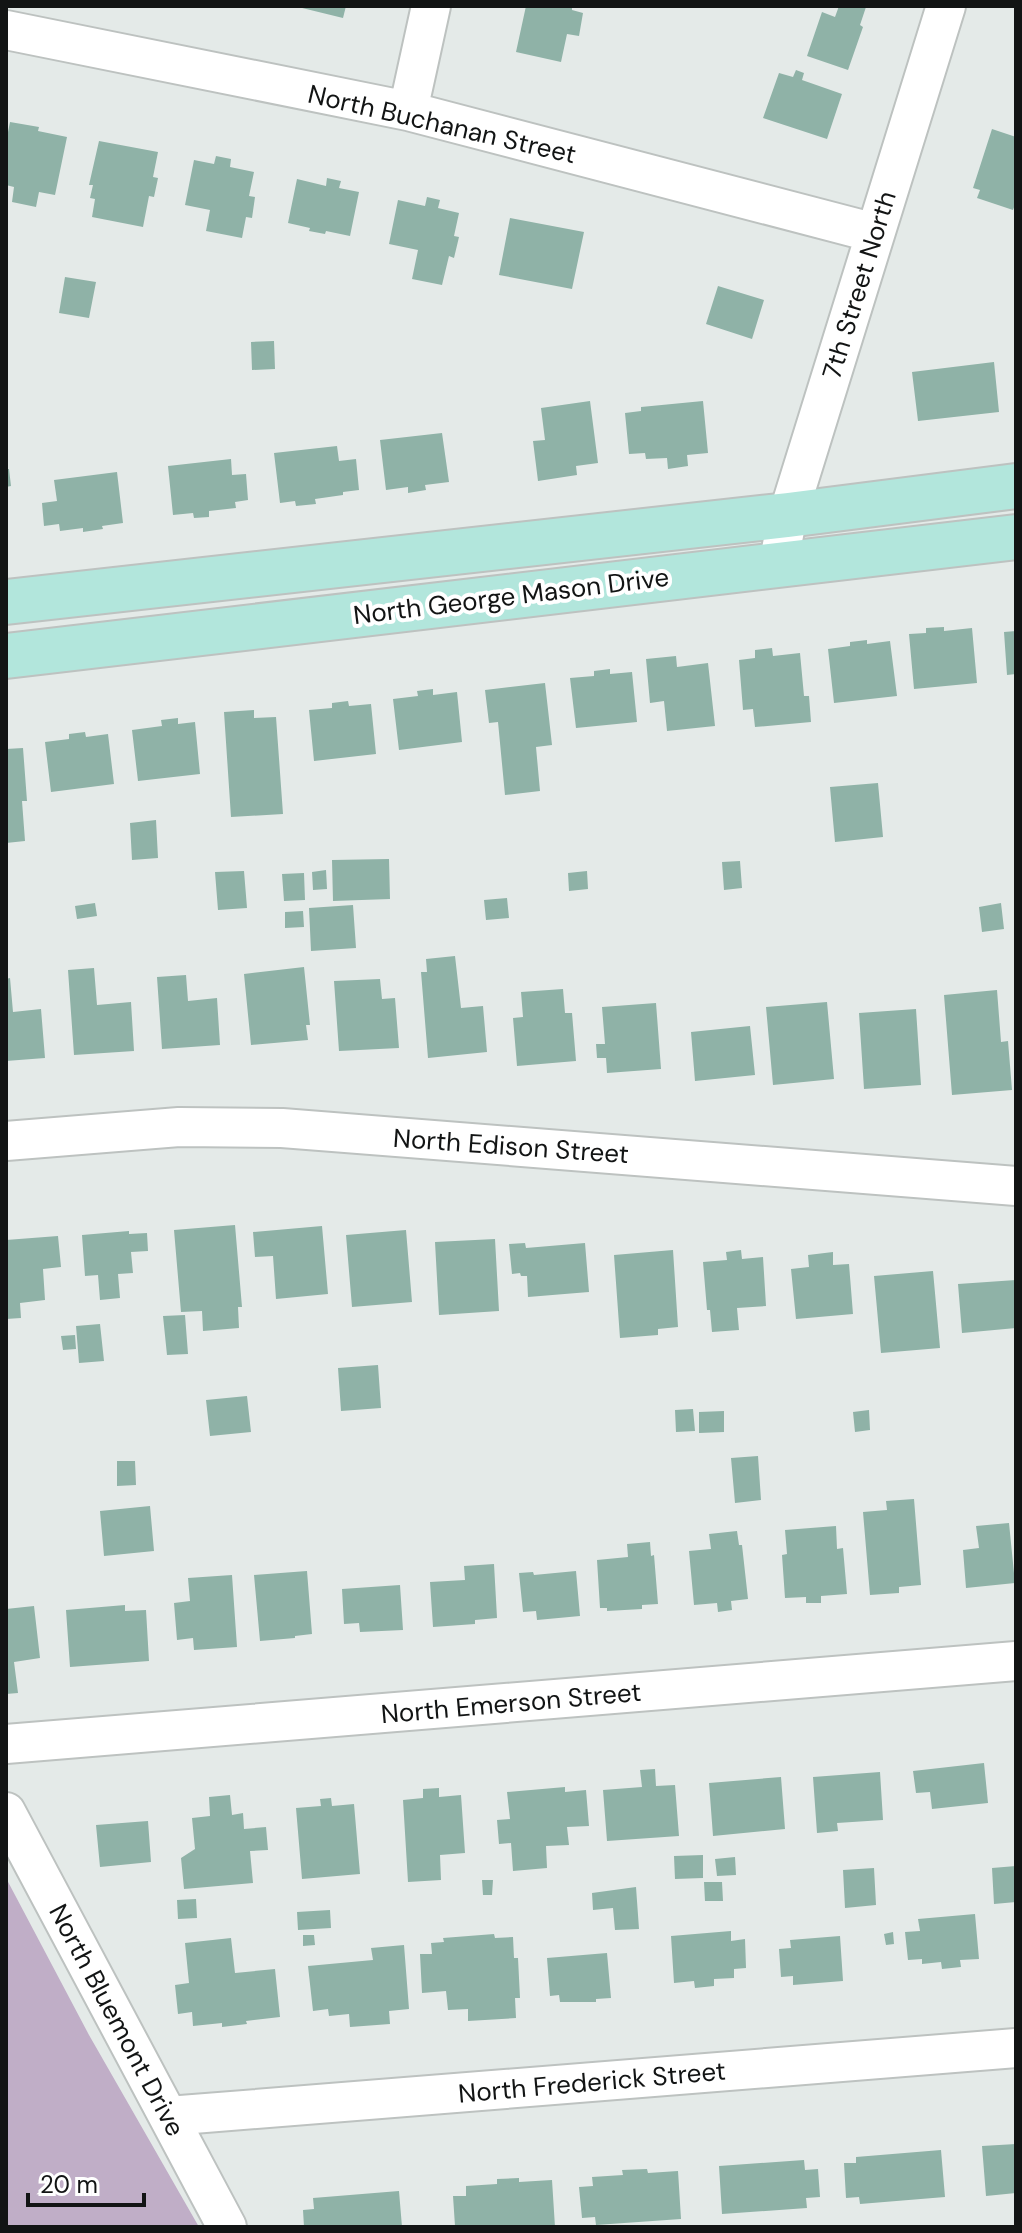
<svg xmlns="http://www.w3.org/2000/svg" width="1022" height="2233" font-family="'DM Sans',sans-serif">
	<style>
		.forest { fill: #c0aec7 }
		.building { fill: #8fb2a7 }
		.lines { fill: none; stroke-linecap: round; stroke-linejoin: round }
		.minor-casing { stroke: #bdc2c0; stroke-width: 42 }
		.secondary-casing { stroke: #bdc2c0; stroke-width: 48 }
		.minor { stroke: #fff; stroke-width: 38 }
		.secondary { stroke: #b2e6dc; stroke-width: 44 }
		.labels { text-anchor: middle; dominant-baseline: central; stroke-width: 8; stroke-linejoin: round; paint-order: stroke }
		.street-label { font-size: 26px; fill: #121414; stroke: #fff }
	</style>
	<rect width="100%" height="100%" fill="#e4eae8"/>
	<path class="forest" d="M6 1878 89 2035 199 2227H6Z"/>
	<path class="building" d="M294 6H346L343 18Z
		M526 6H572V10L583 13 579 36 567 34 561 62 516 52Z
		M839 6 866 7 860 25 863 27 848 70 807 56 822 12 835 17Z
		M796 70 804 73 802 80 842 94 827 139 763 118 779 73 793 77Z
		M10 122 39 127 38 131 67 137 55 195 39 192 36 207 12 202 14 187 6 185V142Z
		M992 129 1016 137V202L1013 210 977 198 980 190 973 188Z
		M99 141 158 152 153 177 158 178 154 197 149 196 143 227 92 217 95 199 90 198 93 185H89Z
		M216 156 231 159 230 167 254 172 249 196 255 197 252 218 246 217 242 238 206 231 210 210 185 205 194 160 214 164Z
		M327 178 341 181 339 188 359 192 350 236 326 231 325 234 309 231 310 228 288 223 297 179 326 186Z
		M427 197 440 200 438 208 459 213 454 236 459 237 454 258 449 256 442 285 412 279 418 250 389 244 398 200 425 206Z
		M510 218 584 232 572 289 499 275Z
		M65 277 96 282 89 318 59 313Z
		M718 286 764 300 752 339 706 324Z
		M274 341 275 369 252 370 251 342Z
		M994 362 999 412 918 421 912 372Z
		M590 401 598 463 576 466 577 475 538 481 533 441 545 440 541 408Z
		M703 401 708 453 687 455 688 466 668 469 667 458 646 459 645 453 629 454 625 413 641 411V407Z
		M442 433 449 482 425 485 426 490 408 493V487L386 490 380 440Z
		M337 446 339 461 356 459 359 490 343 492V495L315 499 316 504 296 506 295 501 280 503 274 453Z
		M231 459 232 475 246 474 248 500 235 502 236 508 209 511V517L194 518 193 513 173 515 168 466Z
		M6 469H9L11 486 6 487Z
		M117 472 123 523 102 526 103 529 83 532V528L60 531 59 524 44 526 42 503 57 501 54 480Z
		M944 627V631L972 628 977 683 914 689 909 634 926 633V628Z
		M1016 631V674L1007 675 1004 632Z
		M867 640V644L890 641 897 696 834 703 828 649 850 646V642Z
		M772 648 773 656 800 653 804 696H809L811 722 755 727 753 709 743 710 739 660 755 658V650Z
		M676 656 677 667 708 663 715 726 667 731 664 701 650 703 646 659Z
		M610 669V674L632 672 637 722 576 728 570 678 594 676V671Z
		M545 683 552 745 536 747 540 791 505 795 498 722 489 723 485 690Z
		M433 689V695L457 692 462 742 399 750 393 699 418 696 417 691Z
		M348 701 349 706 371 704 376 754 314 761 309 710 332 708V703Z
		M254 710V718L276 717 283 814 231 817 224 712Z
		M178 718V724L195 722 200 774 138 781 132 730 162 726 161 720Z
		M85 732 86 737 108 734 114 784 51 792 45 742 69 739V734Z
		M23 748 27 801H22L25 841 6 843V749Z
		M878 783 883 837 835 842 830 787Z
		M156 820 158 858 132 860 130 823Z
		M389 859 390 899 333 901 332 860Z
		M740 861 742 888 724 890 722 862Z
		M326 870 327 889 313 890 312 872Z
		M244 871 247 908 218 910 215 872Z
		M587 871 588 889 569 891 568 873Z
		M304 873 305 900 284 901 282 874Z
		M507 898 509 918 486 920 484 900Z
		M95 903 97 916 77 919 75 906Z
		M1001 903 1004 929 982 932 979 907Z
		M353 905 356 948 311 951 309 908Z
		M303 911 304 927 285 928V912Z
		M455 956 461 1008 483 1006 487 1052 428 1058 421 972H427L426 959Z
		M304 967 310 1025H306L308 1040 251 1045 244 974Z
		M94 968 97 1005 131 1002 134 1051 74 1055 68 970Z
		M186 975 188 1001 217 998 220 1045 162 1049 157 977Z
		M10 978 13 1012 41 1009 45 1058 6 1061V979Z
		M380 979 382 999 395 998 399 1048 339 1051 334 981Z
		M563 989 565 1013H572L576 1061 517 1066 513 1018 523 1017 521 992Z
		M997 990 1001 1042 1008 1041 1012 1090 952 1095 944 995Z
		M827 1002 834 1079 773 1085 766 1007Z
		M656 1003 661 1069 607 1073 606 1058H597L596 1044H605L602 1007Z
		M916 1009 921 1085 864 1089 859 1013Z
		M750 1026 755 1075 695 1081 691 1032Z
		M235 1225 242 1307H238L239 1328 203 1331 202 1311 181 1312 174 1230Z
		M322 1226 328 1294 276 1299 273 1256 255 1257 253 1232Z
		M406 1230 412 1302 352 1307 346 1235Z
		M129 1231V1234L147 1233 148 1251 131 1252 133 1273 118 1274 120 1298 100 1300 98 1275 85 1276 82 1235Z
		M58 1236 61 1267 43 1269 45 1300 20 1303 21 1318 6 1319V1240Z
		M495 1239 499 1311 439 1315 435 1242Z
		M525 1243 526 1248 585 1243 589 1292 528 1297 527 1276H521L520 1273 512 1274 509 1244Z
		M673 1250 678 1327 658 1329V1335L620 1338 614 1255Z
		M741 1250 742 1259 763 1257 766 1306 737 1308 739 1330 712 1332 710 1310H707L703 1262 727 1260 726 1252Z
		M833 1252V1265L849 1264 853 1314 796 1319 791 1269 809 1267 808 1255Z
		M933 1271 940 1348 881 1353 874 1276Z
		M1016 1280V1328L962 1333 958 1284Z
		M185 1315 188 1354 167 1355 163 1316Z
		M100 1324 104 1361 79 1363 76 1326Z
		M75 1335 76 1349 63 1350 61 1336Z
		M378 1365 381 1408 341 1411 338 1368Z
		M247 1396 251 1432 210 1436 206 1400Z
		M693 1409 695 1431 676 1432 675 1410Z
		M869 1410 870 1430 855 1432 853 1412Z
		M724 1411V1432L699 1433V1412Z
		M758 1456 761 1500 735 1503 731 1458Z
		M117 1461H135L136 1485 117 1486Z
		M914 1499 921 1585 899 1587V1593L870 1595 863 1512 887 1510 886 1501Z
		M150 1506 154 1551 104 1556 100 1511Z
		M1009 1523 1015 1583 966 1588 963 1550 979 1548 976 1526Z
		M836 1526 837 1549 843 1548 847 1594 821 1596V1603H806V1597L785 1598 782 1555 787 1554 785 1530Z
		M737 1531 739 1545H742L748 1599 731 1601 732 1610 718 1612 717 1603 694 1605 689 1551 711 1549 709 1534Z
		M650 1542 651 1556 654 1555 658 1604 642 1605V1609L607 1611V1608H600L597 1560 628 1557 627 1544Z
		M494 1564 497 1618 475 1620V1624L433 1627 430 1582 465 1580 464 1566Z
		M307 1571 312 1634 295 1636V1638L260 1641 254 1575Z
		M576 1571 580 1616 537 1620 536 1611 523 1612 519 1573 533 1572 534 1575Z
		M232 1575 237 1647 194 1650 193 1638 177 1640 174 1603 190 1601 188 1578Z
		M400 1585 403 1630 360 1632 359 1623 344 1624 342 1589Z
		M125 1605V1611L146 1610 149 1661 70 1667 66 1610Z
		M34 1606 40 1658 14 1662 18 1693 6 1694V1609Z
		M984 1763 988 1803 932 1809 930 1792 916 1793 913 1771Z
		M655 1769 656 1786 675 1785 679 1836 607 1841 603 1790 642 1787 640 1770Z
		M880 1772 883 1820 837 1823 838 1831 817 1833 813 1777Z
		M781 1777 785 1829 713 1836 709 1783Z
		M565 1787V1792L586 1790 589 1826 567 1827 569 1845 546 1846 547 1868 513 1871 511 1843 499 1844 497 1820 510 1819 507 1792Z
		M439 1788V1797L461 1795 465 1853 440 1855 441 1880 408 1882 403 1800 423 1798V1789Z
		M230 1795 232 1815 243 1813 244 1829 266 1827 268 1850 250 1851 253 1883 184 1889 181 1858 195 1849 192 1818 210 1816 209 1797Z
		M331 1798 332 1806 354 1804 360 1874 302 1879 296 1808 321 1806 320 1799Z
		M148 1821 151 1862 100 1867 96 1825Z
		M703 1855V1878L675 1879 674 1856Z
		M735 1857 736 1875 717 1876 715 1859Z
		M1016 1866V1902L994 1904 992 1868Z
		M874 1868 876 1905 845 1908 843 1870Z
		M482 1880H493L492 1895H483Z
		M704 1882H722L723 1901H705Z
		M636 1887 639 1929 615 1930 613 1908 593 1910 592 1893Z
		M196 1899 197 1918 178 1919 177 1900Z
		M330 1910 331 1928 298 1930 297 1912Z
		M975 1914 979 1959 960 1960 961 1967 942 1969 941 1962 922 1964V1959L908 1960 905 1932 920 1931 918 1919Z
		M731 1931V1941L745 1939 746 1968 734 1969V1978L714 1979V1986L695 1988 694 1981 674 1983 671 1936Z
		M893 1932 894 1944 886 1945 884 1934Z
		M494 1934 495 1938 513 1937 514 1958H518L520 1998H515L516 2018 468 2021V2009L448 2010 446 1991 422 1993 420 1954H432L431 1943 444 1942 443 1938Z
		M303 1935H314L315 1945 303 1946Z
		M840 1936 843 1981 793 1985V1976L781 1977 779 1949 791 1948 790 1940Z
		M231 1938 235 1973 275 1969 280 2017 246 2021 247 2024 222 2027V2023L193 2026 192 2012 178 2014 175 1985 189 1983 185 1943Z
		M404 1945 409 2009 389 2011 390 2024 350 2027 349 2014 329 2016 328 2009 313 2011 308 1966 373 1960 371 1948Z
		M607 1953 611 1998 596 1999V2002H560L559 1995 550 1996 547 1958Z
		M1016 2144V2193L986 2196 982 2146Z
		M941 2150 945 2197 860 2204 859 2197 846 2198 844 2163H856V2157Z
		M804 2160 805 2170 818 2169 820 2197 806 2198 807 2208 722 2214 719 2166Z
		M647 2169 648 2173 678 2171 681 2219 596 2225 595 2217 582 2218 579 2187 593 2186 592 2177 623 2175 622 2170Z
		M519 2178V2182L552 2180 555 2227 455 2226 453 2196H466V2186L497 2184V2179Z
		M399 2191 402 2227H304L303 2210 314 2209 313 2198Z"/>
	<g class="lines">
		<g class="minor-casing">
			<path id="minor" d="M6 30 408 111 875 233
				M408 111 431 6
				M778 565 788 515 946 6
				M6 1141 179 1127 282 1128 1016 1186
				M6 1744 1016 1661
				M6 1812 227 2227
				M168 2116 1016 2048"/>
		</g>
		<g class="secondary-casing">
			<path id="secondary" d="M6 602 788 515 1016 486
				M6 656 1016 537"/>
		</g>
		<use href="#minor" class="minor"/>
		<use href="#secondary" class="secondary"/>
	</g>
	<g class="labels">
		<g class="street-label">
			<text transform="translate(442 124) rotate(13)">North Buchanan Street</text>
			<text transform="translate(859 285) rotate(-73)">7th Street North</text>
			<text transform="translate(511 596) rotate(-7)">North George Mason Drive</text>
			<text transform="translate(511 1146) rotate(4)">North Edison Street</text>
			<text transform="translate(511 1703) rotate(-5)">North Emerson Street</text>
			<text transform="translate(117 2020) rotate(62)">North Bluemont Drive</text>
			<text transform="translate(592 2082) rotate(-5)">North Frederick Street</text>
		</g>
	</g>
	<rect width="1022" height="2233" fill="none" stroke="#121414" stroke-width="16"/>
	<path d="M28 2193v12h116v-12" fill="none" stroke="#121414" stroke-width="4"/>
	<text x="40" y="2193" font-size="24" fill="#121414" stroke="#ffffff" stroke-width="6" paint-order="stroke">20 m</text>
</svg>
